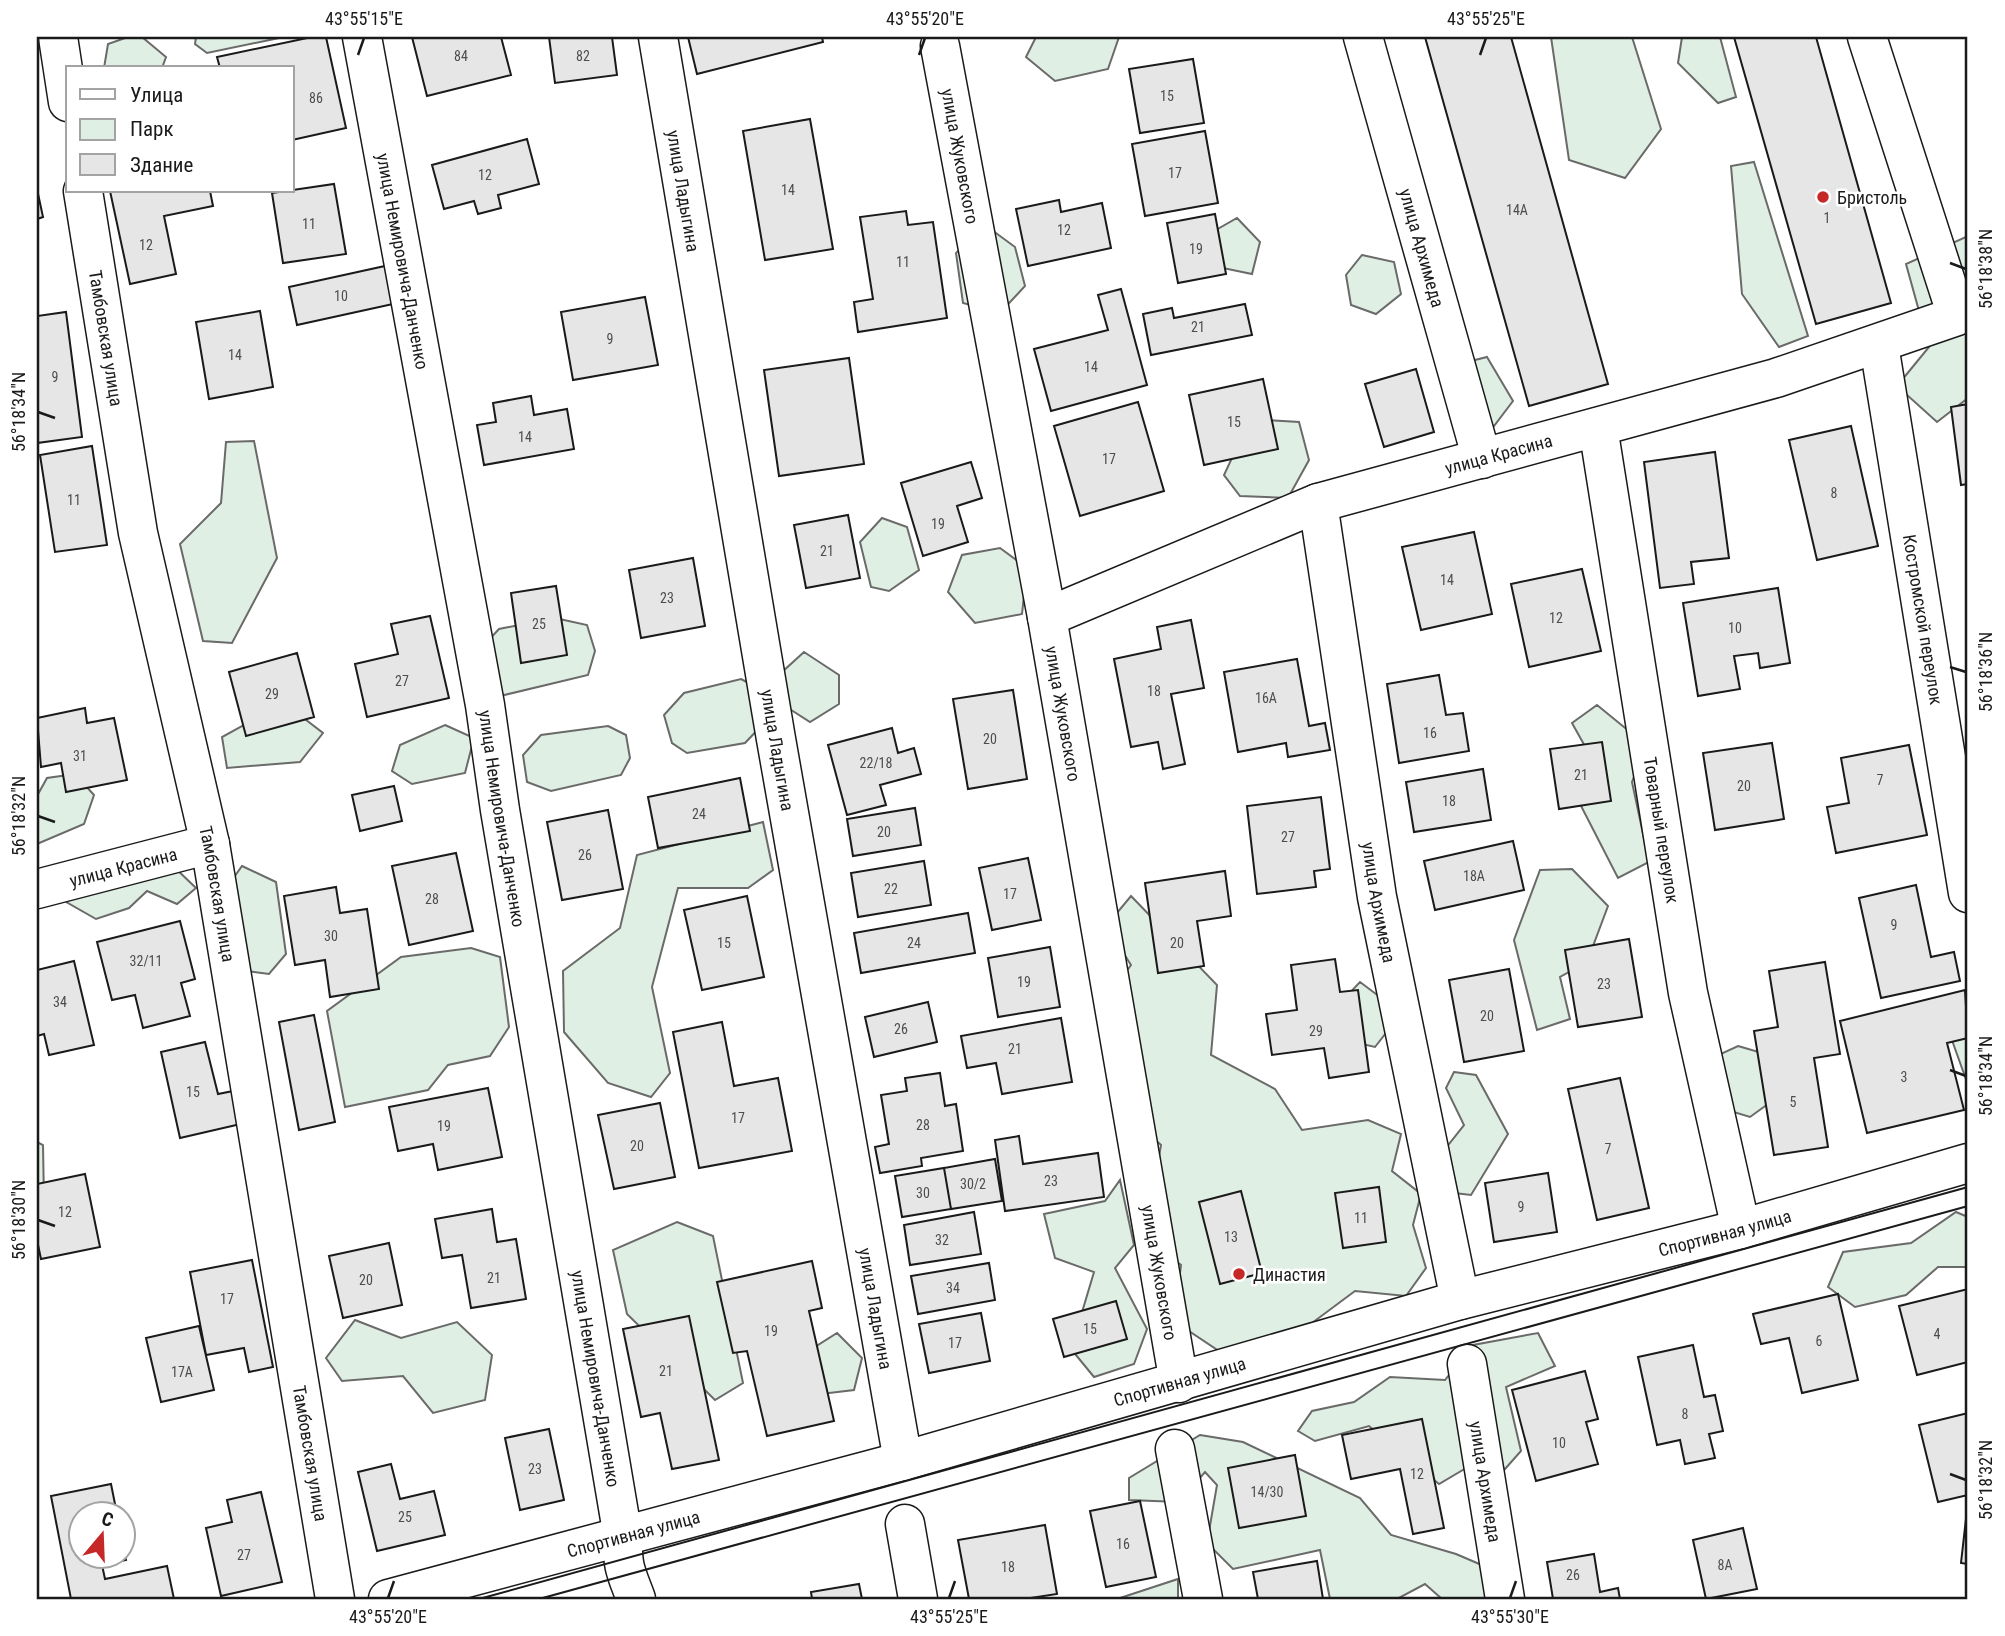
<svg xmlns="http://www.w3.org/2000/svg" width="2005" height="1636" font-family="'Roboto Condensed',sans-serif">
	<style>
		.green { fill: #e0efe3; stroke: #6a6a6a; stroke-width: 2 }
		.building { fill: #e6e6e6; stroke: #1a1a1a; stroke-width: 2 }
		.lines { fill: none; stroke-linecap: round; stroke-linejoin: round }
		.minor-casing { stroke: #1a1a1a; stroke-width: 41 }
		.minor { stroke: #fff; stroke-width: 38 }
		.tram { stroke: #1a1a1a; stroke-width: 2 }
		.ticks { fill: none; stroke: #1a1a1a; stroke-width: 2.5 }
		.poi-dot { fill: #c62828; stroke: #fff; stroke-width: 2.5 }
		.labels { text-anchor: middle; dominant-baseline: central; stroke-width: 5; stroke-linejoin: round; paint-order: stroke }
		.number-label { font-size: 14px; fill: #4d4d4d }
		.street-label { font-size: 18px; fill: #1a1a1a; stroke: #fff }
		.poi-label { font-size: 18px; fill: #1a1a1a; stroke: #fff; text-anchor: start }
		.neatline { fill: none; stroke: #1a1a1a; stroke-width: 2.5 }
		.ticks-label { font-size: 18px; text-anchor: middle; fill: #1a1a1a }
	</style>
	<rect width="100%" height="100%" fill="#fff"/>
	<path class="green" d="M128 37H142L166 57 162 68H104L108 44Z
		M196 37H284L207 53 195 44Z
		M1036 37H1119L1108 69 1055 81 1026 57Z
		M1551 37H1632L1661 129 1625 178 1569 160Z
		M1682 37H1720L1736 97 1718 103 1678 63Z
		M1754 162 1808 336 1779 347 1742 294 1731 166Z
		M1237 218 1260 242 1252 274 1213 266 1209 234Z
		M985 225 1015 247 1025 286 1000 313 963 303 956 253Z
		M1968 236V282H1960L1968 317V398L1937 422 1897 386 1929 347 1906 264Z
		M1362 255 1394 262 1401 294 1376 314 1351 305 1346 275Z
		M1487 357 1513 401 1494 426 1459 414 1447 367Z
		M1250 419 1299 422 1309 460 1288 498 1240 496 1224 475Z
		M254 441 277 558 232 643 203 641 180 544 221 503 226 442Z
		M882 518 907 527 919 570 889 591 871 587 860 542Z
		M1000 548 1027 568 1022 614 975 623 948 592 962 555Z
		M555 618 587 625 595 651 588 675 496 697 472 658 499 629Z
		M804 652 839 675V704L810 722 785 706 781 673Z
		M741 679 760 689 764 723 745 743 687 753 672 743 664 715 684 693Z
		M284 703 323 733 300 762 227 768 222 737Z
		M1597 705 1646 745 1632 782 1649 862 1618 878 1578 800 1596 766 1572 723Z
		M445 725 474 738 465 773 412 784 392 771 400 745Z
		M608 726 626 735 630 758 621 775 551 791 527 782 523 755 541 735Z
		M75 774 94 795 84 824 37 844V796L47 778Z
		M763 822 773 870 748 888H678L652 987 670 1073 651 1097 608 1083 564 1032 563 971 620 928 637 855Z
		M172 865 196 888 177 904 147 891 129 908 96 919 61 899Z
		M242 866 276 882 286 954 269 974 240 970 225 890Z
		M1572 869 1608 906 1587 962 1560 977 1570 1019 1537 1030 1514 940 1540 870Z
		M1131 896 1217 985 1211 1055 1275 1089 1302 1130 1368 1120 1401 1134 1392 1171 1421 1194 1413 1225 1426 1268 1406 1296 1355 1291 1308 1326 1231 1359 1174 1321 1181 1265 1159 1248 1152 1197 1161 1145 1141 1128 1115 987 1131 965 1106 926Z
		M471 948 500 957 509 1027 490 1056 448 1065 428 1090 345 1107 327 1011 401 957Z
		M1360 982 1380 997 1389 1029 1375 1047 1344 1040 1340 1003Z
		M1968 1008V1085L1948 1029Z
		M1738 1046 1769 1055 1779 1096 1750 1117 1707 1104 1701 1063Z
		M1454 1072 1476 1075 1508 1134 1471 1195 1446 1192 1438 1158 1464 1125 1446 1088Z
		M37 1142 43 1145 44 1202 37 1209Z
		M1120 1180 1134 1245 1115 1268 1147 1329 1134 1364 1094 1377 1071 1349 1094 1272 1055 1258 1044 1214 1105 1201Z
		M1956 1212 1968 1217V1267H1938L1906 1295 1855 1307 1828 1287 1843 1252 1911 1243Z
		M677 1222 713 1236 743 1383 715 1400 627 1314 613 1250Z
		M355 1320 401 1338 457 1322 492 1355 485 1400 433 1413 403 1376 342 1381 326 1358Z
		M837 1333 862 1358 854 1390 821 1394 804 1354Z
		M1538 1333 1555 1366 1506 1387 1521 1451 1505 1469 1478 1461 1439 1484 1369 1426 1315 1441 1298 1431 1312 1411 1354 1402 1390 1377 1445 1380 1473 1345Z
		M1200 1435 1243 1442 1360 1498 1391 1535 1456 1554 1491 1569 1489 1599H1442L1425 1584 1397 1599H1330L1320 1550 1233 1569 1207 1543 1217 1485 1205 1472 1179 1502 1129 1500V1478Z
		M1178 1579V1599H1117Z"/>
	<path class="building" d="M312 37H326L346 128 292 140V68H220L217 57Z
		M412 37H501L511 75 427 96Z
		M549 37H612L617 75 555 83Z
		M688 37H822L823 42 697 74Z
		M1425 37H1511L1608 384 1529 406Z
		M1734 37H1816L1891 303 1816 324Z
		M1193 59 1204 123 1140 133 1129 69Z
		M810 119 833 249 765 260 743 131Z
		M1205 131 1218 203 1145 216 1132 144Z
		M527 139 539 184 498 195 501 208 478 214 474 201 444 209 432 165Z
		M334 184 346 254 283 263 272 193Z
		M37 189 43 217 37 219Z
		M110 191H210L213 206 164 216 176 274 130 284Z
		M1059 200 1061 212 1102 203 1111 248 1028 266 1016 209Z
		M906 211 908 225 933 222 947 318 858 332 854 302 873 299 860 217Z
		M1215 214 1226 274 1178 283 1167 223Z
		M385 266 393 304 297 325 289 287Z
		M1121 289 1147 385 1051 411 1034 349 1108 330 1098 295Z
		M645 297 658 365 573 380 561 312Z
		M1245 304 1252 335 1151 355 1143 314 1172 308 1174 318Z
		M260 311 273 387 209 399 196 322Z
		M66 312 82 437 37 443V316Z
		M849 358 864 464 779 476 764 370Z
		M1416 369 1434 432 1384 447 1365 384Z
		M1263 379 1278 449 1204 465 1189 395Z
		M531 396 534 415 567 409 574 449 484 465 477 425 496 422 493 403Z
		M1138 402 1164 491 1080 516 1054 426Z
		M1968 404V484L1961 485 1951 407Z
		M1851 426 1878 546 1817 560 1789 440Z
		M92 446 107 545 55 552 40 455Z
		M1715 452 1729 558 1691 562 1694 584 1660 588 1644 462Z
		M971 462 982 498 957 506 968 542 923 556 901 483Z
		M848 515 860 578 806 588 794 525Z
		M1474 532 1492 614 1421 630 1402 547Z
		M693 558 705 626 641 638 629 570Z
		M1582 569 1601 651 1529 667 1511 584Z
		M556 586 567 655 521 663 511 593Z
		M1778 588 1790 663 1760 668 1758 653 1734 656 1740 689 1698 696 1683 603Z
		M430 616 449 698 367 717 355 664 398 654 391 624Z
		M1191 620 1204 688 1171 694 1185 764 1163 769 1158 742 1131 747 1114 659 1161 649 1157 627Z
		M297 653 314 717 246 736 229 672Z
		M1297 659 1309 726 1325 723 1330 750 1288 757 1286 743 1238 752 1224 672Z
		M1439 675 1446 715 1463 713 1469 751 1399 763 1387 684Z
		M1013 690 1027 779 968 789 953 699Z
		M85 708 87 723 114 718 127 780 66 792 61 763 41 767 37 718Z
		M892 728 898 753 914 748 921 774 880 785 886 805 847 815 828 745Z
		M1602 742 1611 801 1559 809 1550 749Z
		M1772 743 1784 819 1715 830 1703 753Z
		M1909 745 1927 835 1836 853 1827 807 1849 803 1841 758Z
		M1483 769 1491 820 1414 832 1406 782Z
		M740 778 750 831 658 848 648 797Z
		M394 786 402 821 360 831 352 795Z
		M1321 797 1330 869 1314 871 1316 887 1257 894 1247 806Z
		M915 808 921 845 853 856 847 819Z
		M608 810 623 889 562 900 547 822Z
		M1513 841 1524 890 1435 910 1424 861Z
		M456 853 473 931 409 945 392 866Z
		M1028 858 1041 920 992 930 979 868Z
		M924 861 931 905 858 917 851 873Z
		M1225 871 1231 916 1197 921 1204 966 1158 973 1145 883Z
		M1916 885 1931 957 1954 952 1960 981 1881 998 1859 898Z
		M336 887 340 913 367 909 379 989 330 997 325 960 295 965 284 896Z
		M747 896 764 977 702 990 684 910Z
		M968 913 975 953 861 973 854 933Z
		M180 921 195 979 181 983 190 1016 143 1028 135 995 112 1000 97 942Z
		M1629 939 1642 1017 1578 1027 1565 950Z
		M1050 947 1060 1007 998 1017 988 958Z
		M1335 959 1340 992 1358 990 1369 1072 1329 1078 1324 1048 1272 1055 1266 1014 1297 1010 1291 965Z
		M74 961 94 1045 49 1055 44 1034 37 1036V970Z
		M1825 962 1840 1054 1814 1058 1828 1147 1774 1155 1754 1031 1778 1027 1769 971Z
		M1509 969 1524 1051 1464 1062 1449 980Z
		M1965 990 1968 1038 1947 1043 1964 1110 1867 1133 1840 1021Z
		M928 1002 937 1042 874 1057 865 1017Z
		M314 1015 335 1122 299 1130 279 1022Z
		M1061 1018 1072 1082 1002 1094 996 1063 967 1068 961 1036Z
		M722 1022 734 1086 778 1078 792 1151 699 1168 673 1032Z
		M205 1042 218 1094 238 1090 245 1123 180 1138 161 1052Z
		M940 1073 945 1106 956 1104 963 1151 921 1158 922 1166 880 1173 875 1147 889 1144 881 1095 907 1091 905 1078Z
		M1620 1078 1649 1208 1597 1220 1568 1089Z
		M488 1088 502 1157 438 1170 433 1144 398 1151 389 1107Z
		M660 1103 675 1177 614 1189 598 1115Z
		M1019 1136 1023 1164 1098 1153 1104 1197 1005 1211 995 1140Z
		M995 1159 1002 1201 951 1209 944 1168Z
		M944 1168 951 1209 902 1217 895 1176Z
		M1548 1173 1557 1232 1494 1242 1485 1183Z
		M85 1174 100 1247 41 1259 37 1240V1184Z
		M1379 1187 1386 1242 1343 1248 1335 1193Z
		M1241 1191 1262 1273 1220 1284 1199 1202Z
		M492 1209 497 1242 516 1239 526 1299 471 1308 462 1255 442 1258 435 1219Z
		M974 1212 981 1254 910 1265 904 1225Z
		M389 1243 402 1305 343 1318 329 1256Z
		M252 1260 273 1367 249 1372 244 1348 206 1355 190 1272Z
		M812 1261 822 1308 809 1311 834 1421 767 1436 747 1351 733 1353 717 1282Z
		M989 1263 995 1300 918 1314 911 1276Z
		M1968 1289V1362L1917 1375 1899 1306Z
		M1838 1294 1858 1380 1802 1393 1789 1338 1761 1344 1753 1314Z
		M1116 1301 1127 1339 1064 1357 1053 1319Z
		M981 1313 990 1361 929 1373 919 1324Z
		M689 1316 719 1460 672 1469 660 1413 641 1417 623 1329Z
		M199 1326 214 1390 161 1402 146 1338Z
		M1693 1345 1704 1397 1715 1395 1723 1431 1709 1434 1715 1458 1685 1464 1680 1440 1657 1445 1638 1357Z
		M1585 1371 1598 1419 1586 1422 1598 1464 1536 1481 1512 1390Z
		M1968 1413V1495L1938 1502 1919 1425Z
		M1422 1419 1444 1528 1413 1534 1400 1469 1351 1479 1342 1435Z
		M549 1429 564 1500 520 1510 505 1438Z
		M1295 1455 1306 1516 1239 1528 1228 1468Z
		M391 1464 400 1499 434 1491 445 1535 377 1551 358 1472Z
		M111 1484 117 1514H80V1556H122V1541L126 1560 102 1565 105 1579 167 1566 174 1599H71L51 1496Z
		M261 1492 282 1582 221 1596 206 1528 232 1522 227 1500Z
		M1140 1501 1156 1577 1106 1587 1090 1511Z
		M1968 1501V1564L1961 1563Z
		M1045 1525 1057 1594 1024 1599H969L958 1540Z
		M1743 1528 1757 1589 1706 1599 1693 1540Z
		M1594 1554 1600 1592 1618 1588 1620 1599H1553L1547 1562Z
		M1317 1561 1323 1599H1258L1253 1572Z
		M859 1584 862 1599H812L811 1592Z"/>
	<g class="lines">
		<g class="minor-casing">
			<g id="minor">
				<path d="M58 37 68 102"/>
				<path id="s1" d="M362 37 485 705 500 810 623 1537C622 1568 626 1572 636 1599"/>
				<path id="s2" d="M658 37 776 739 903 1461"/>
				<path id="s3" d="M1363 37 1482 459"/>
				<path id="s4" d="M940 46 1047 617 1179 1383"/>
				<path id="s5" d="M83 191 138 533 210 844 335 1599"/>
				<path id="s6" d="M1879 345 1968 893"/>
				<path id="s7" d="M1598 427 1688 993 1741 1229"/>
				<path id="s8" d="M1318 503 1377 897 1460 1300"/>
				<path id="s9" d="M1047 617 1318 503 1776 378 1957 316 1867 37"/>
				<path id="s10" d="M37 889 210 844"/>
				<path id="s11" d="M1467 1364 1505 1599"/>
				<path d="M1175 1449 1203 1599"/>
				<path d="M905 1524 918 1599"/>
				<path id="s12" d="M388 1599 903 1461 1460 1300 1741 1229 1968 1163"/>
			</g>
		</g>
		<use href="#minor" class="minor"/>
		<path class="tram" d="M479 1599 1968 1187
			M539 1599 1968 1206"/>
	</g>
	<path class="ticks" d="M358 55 364 38M919 55 925 38M1480 55 1486 38M1950 263 1966 269M38 412 55 418M1950 667 1966 672M38 816 55 822M1950 1070 1966 1076M38 1220 55 1226M1950 1474 1966 1480M388 1598 394 1581M949 1598 955 1581M1510 1598 1516 1581"/>
	<g class="poi-dot">
		<circle cx="1823" cy="197" r="7"/>
		<circle cx="1239" cy="1274" r="7"/>
	</g>
	<g class="labels">
		<g class="number-label">
			<text x="461" y="56">84</text>
			<text x="583" y="56">82</text>
			<text x="1167" y="96">15</text>
			<text x="316" y="98">86</text>
			<text x="1175" y="173">17</text>
			<text x="485" y="175">12</text>
			<text x="788" y="190">14</text>
			<text x="1517" y="210">14А</text>
			<text x="1827" y="218">1</text>
			<text x="309" y="224">11</text>
			<text x="1064" y="230">12</text>
			<text x="146" y="245">12</text>
			<text x="1196" y="249">19</text>
			<text x="903" y="262">11</text>
			<text x="341" y="296">10</text>
			<text x="1198" y="327">21</text>
			<text x="610" y="339">9</text>
			<text x="235" y="355">14</text>
			<text x="1091" y="367">14</text>
			<text x="55" y="377">9</text>
			<text x="1234" y="422">15</text>
			<text x="525" y="437">14</text>
			<text x="1109" y="459">17</text>
			<text x="1834" y="493">8</text>
			<text x="74" y="500">11</text>
			<text x="938" y="524">19</text>
			<text x="827" y="551">21</text>
			<text x="1447" y="580">14</text>
			<text x="667" y="598">23</text>
			<text x="1556" y="618">12</text>
			<text x="539" y="624">25</text>
			<text x="1735" y="628">10</text>
			<text x="402" y="681">27</text>
			<text x="1154" y="691">18</text>
			<text x="272" y="694">29</text>
			<text x="1266" y="698">16А</text>
			<text x="1430" y="733">16</text>
			<text x="990" y="739">20</text>
			<text x="80" y="756">31</text>
			<text x="876" y="763">22/18</text>
			<text x="1581" y="775">21</text>
			<text x="1880" y="780">7</text>
			<text x="1744" y="786">20</text>
			<text x="1449" y="801">18</text>
			<text x="699" y="814">24</text>
			<text x="884" y="832">20</text>
			<text x="1288" y="837">27</text>
			<text x="585" y="855">26</text>
			<text x="1474" y="876">18А</text>
			<text x="891" y="889">22</text>
			<text x="1010" y="894">17</text>
			<text x="432" y="899">28</text>
			<text x="1894" y="925">9</text>
			<text x="331" y="936">30</text>
			<text x="724" y="943">15</text>
			<text x="914" y="943">24</text>
			<text x="1177" y="943">20</text>
			<text x="146" y="961">32/11</text>
			<text x="1024" y="982">19</text>
			<text x="1604" y="984">23</text>
			<text x="60" y="1002">34</text>
			<text x="1487" y="1016">20</text>
			<text x="901" y="1029">26</text>
			<text x="1316" y="1031">29</text>
			<text x="1015" y="1049">21</text>
			<text x="1904" y="1077">3</text>
			<text x="193" y="1092">15</text>
			<text x="1793" y="1102">5</text>
			<text x="738" y="1118">17</text>
			<text x="923" y="1125">28</text>
			<text x="444" y="1126">19</text>
			<text x="637" y="1146">20</text>
			<text x="1608" y="1149">7</text>
			<text x="1051" y="1181">23</text>
			<text x="973" y="1184">30/2</text>
			<text x="923" y="1193">30</text>
			<text x="1521" y="1207">9</text>
			<text x="65" y="1212">12</text>
			<text x="1361" y="1218">11</text>
			<text x="1231" y="1237">13</text>
			<text x="942" y="1240">32</text>
			<text x="494" y="1278">21</text>
			<text x="366" y="1280">20</text>
			<text x="953" y="1288">34</text>
			<text x="227" y="1299">17</text>
			<text x="1090" y="1329">15</text>
			<text x="771" y="1331">19</text>
			<text x="1937" y="1334">4</text>
			<text x="1819" y="1341">6</text>
			<text x="955" y="1343">17</text>
			<text x="666" y="1371">21</text>
			<text x="182" y="1372">17А</text>
			<text x="1685" y="1414">8</text>
			<text x="1559" y="1443">10</text>
			<text x="535" y="1469">23</text>
			<text x="1417" y="1474">12</text>
			<text x="1267" y="1492">14/30</text>
			<text x="405" y="1517">25</text>
			<text x="1123" y="1544">16</text>
			<text x="244" y="1555">27</text>
			<text x="1725" y="1565">8А</text>
			<text x="1008" y="1567">18</text>
			<text x="1573" y="1575">26</text>
		</g>
		<g class="street-label">
			<text stroke="none"><textPath href="#s4" startOffset="112">улица Жуковского</textPath></text>
			<text stroke="none"><textPath href="#s2" startOffset="156">улица Ладыгина</textPath></text>
			<text stroke="none"><textPath href="#s3" startOffset="219">улица Архимеда</textPath></text>
			<text stroke="none"><textPath href="#s1" startOffset="228">улица Немировича-Данченко</textPath></text>
			<text stroke="none"><textPath href="#s5" startOffset="149">Тамбовская улица</textPath></text>
			<text stroke="none"><textPath href="#s9" startOffset="481">улица Красина</textPath></text>
			<text stroke="none"><textPath href="#s6" startOffset="278">Костромской переулок</textPath></text>
			<text stroke="none"><textPath href="#s4" startOffset="679">улица Жуковского</textPath></text>
			<text stroke="none"><textPath href="#s2" startOffset="723">улица Ладыгина</textPath></text>
			<text stroke="none"><textPath href="#s1" startOffset="794">улица Немировича-Данченко</textPath></text>
			<text stroke="none"><textPath href="#s7" startOffset="408">Товарный переулок</textPath></text>
			<text stroke="none"><textPath href="#s10" startOffset="89">улица Красина</textPath></text>
			<text stroke="none"><textPath href="#s5" startOffset="716">Тамбовская улица</textPath></text>
			<text stroke="none"><textPath href="#s8" startOffset="404">улица Архимеда</textPath></text>
			<text stroke="none"><textPath href="#s12" startOffset="1386">Спортивная улица</textPath></text>
			<text stroke="none"><textPath href="#s4" startOffset="1246">улица Жуковского</textPath></text>
			<text stroke="none"><textPath href="#s2" startOffset="1290">улица Ладыгина</textPath></text>
			<text stroke="none"><textPath href="#s1" startOffset="1362">улица Немировича-Данченко</textPath></text>
			<text stroke="none"><textPath href="#s12" startOffset="821">Спортивная улица</textPath></text>
			<text stroke="none"><textPath href="#s5" startOffset="1283">Тамбовская улица</textPath></text>
			<text stroke="none"><textPath href="#s11" startOffset="119">улица Архимеда</textPath></text>
			<text stroke="none"><textPath href="#s12" startOffset="254">Спортивная улица</textPath></text>
		</g>
		<g class="poi-label">
			<text x="1837" y="197">Бристоль</text>
			<text x="1253" y="1274">Династия</text>
		</g>
	</g>
	<rect width="2005" height="1636" fill="none" stroke="#ffffff" stroke-width="77"/>
	<rect x="66" y="66" width="228" height="126" fill="#ffffff" stroke="#a3a3a3" stroke-width="2"/>
	<rect x="80" y="89" width="35" height="10" fill="#ffffff" stroke="#a3a3a3" stroke-width="2"/>
	<text x="130" y="102" font-size="21" fill="#1a1a1a">Улица</text>
	<rect x="80" y="119" width="35" height="21" fill="#e0efe3" stroke="#a3a3a3" stroke-width="2"/>
	<text x="130" y="136" font-size="21" fill="#1a1a1a">Парк</text>
	<rect x="80" y="154" width="35" height="21" fill="#e6e6e6" stroke="#a3a3a3" stroke-width="2"/>
	<text x="130" y="172" font-size="21" fill="#1a1a1a">Здание</text>
	<g transform="translate(102 1535) rotate(19)"><circle r="33" fill="#ffffff" stroke="#a3a3a3" stroke-width="2"/>
	<path d="M0-5L12 26L0 18L-12 26Z" fill="#c62828"/>
	<text y="-10" font-size="19" font-weight="bold" text-anchor="middle" fill="#1a1a1a">С</text>
	</g>
	<rect x="38" y="38" width="1928" height="1560" class="neatline"/>
	<g class="ticks-label">
		<text x="364" y="25">43°55'15"E</text>
		<text x="925" y="25">43°55'20"E</text>
		<text x="1486" y="25">43°55'25"E</text>
		<text transform="translate(1986 269) rotate(-90)" y="6">56°18'38"N</text>
		<text transform="translate(19 412) rotate(-90)" y="6">56°18'34"N</text>
		<text transform="translate(1986 672) rotate(-90)" y="6">56°18'36"N</text>
		<text transform="translate(19 816) rotate(-90)" y="6">56°18'32"N</text>
		<text transform="translate(1986 1076) rotate(-90)" y="6">56°18'34"N</text>
		<text transform="translate(19 1220) rotate(-90)" y="6">56°18'30"N</text>
		<text transform="translate(1986 1480) rotate(-90)" y="6">56°18'32"N</text>
		<text x="388" y="1623">43°55'20"E</text>
		<text x="949" y="1623">43°55'25"E</text>
		<text x="1510" y="1623">43°55'30"E</text>
	</g>
</svg>
